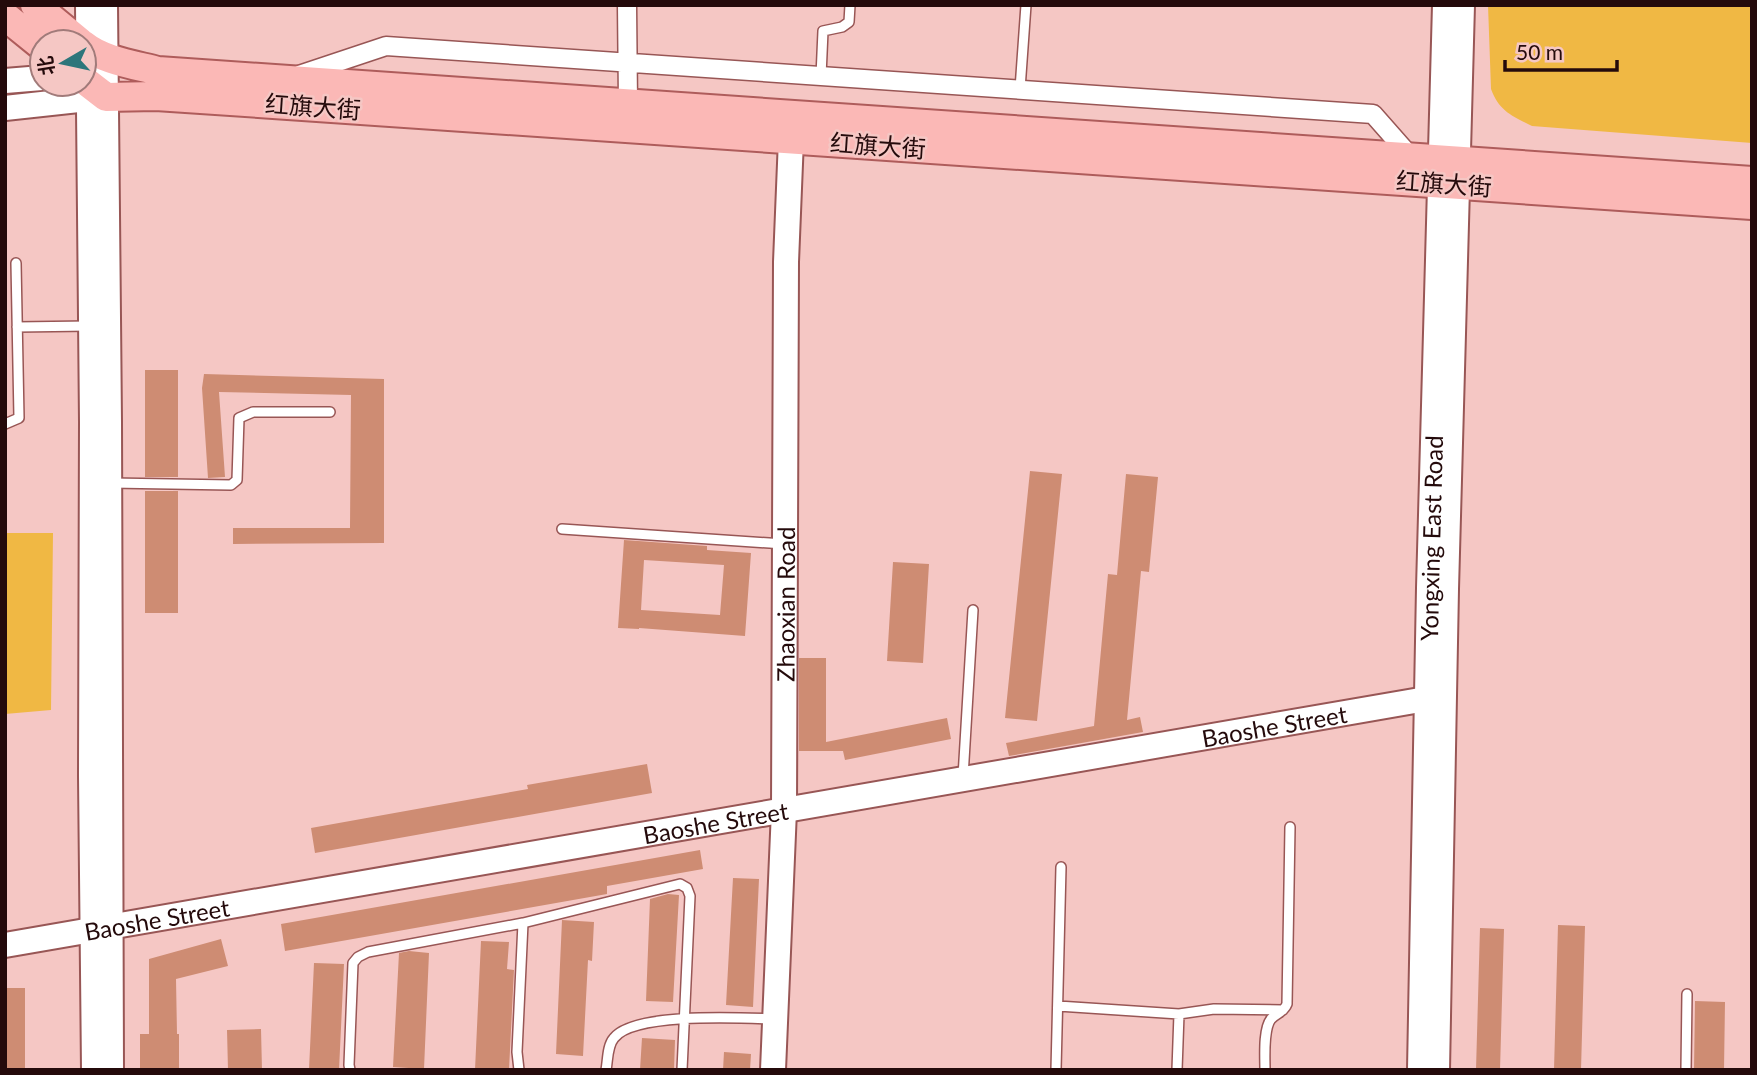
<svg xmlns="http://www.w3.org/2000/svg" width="1757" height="1075" font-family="Lato,'Noto Sans SC',sans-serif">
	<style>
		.green { fill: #f0b844 }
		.building { fill: #ce8c73; fill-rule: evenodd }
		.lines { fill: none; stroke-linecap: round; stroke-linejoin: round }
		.lane-casing { stroke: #985655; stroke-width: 12 }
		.street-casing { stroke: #985655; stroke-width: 21 }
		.secondary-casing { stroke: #985655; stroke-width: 28 }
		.primary-casing { stroke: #ae5c5b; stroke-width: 32 }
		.lane { stroke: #fff; stroke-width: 9 }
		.street { stroke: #fff; stroke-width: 18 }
		.secondary { stroke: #fff; stroke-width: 24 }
		.primary { stroke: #fbb8b6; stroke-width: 28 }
		.labels { text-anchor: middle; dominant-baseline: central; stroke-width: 5; stroke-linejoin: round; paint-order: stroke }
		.street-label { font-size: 24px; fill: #240a0b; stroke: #f5c7c4 }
	</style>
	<rect width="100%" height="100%" fill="#f5c7c4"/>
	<path class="green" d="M1488 5H1752V143L1532 126C1512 116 1499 111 1491 89Z
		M5 533H53L51 710 5 714Z"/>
	<path class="building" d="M145 370H178V477H145Z
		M204 374 384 379V543L233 544V528H350L351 395 219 392 225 477 208 478 202 388Z
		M1030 471 1062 474 1037 721 1005 718Z
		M1126 474 1158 477 1149 572 1141 571 1127 720 1140 717 1143 732 1009 756 1006 743 1094 726 1108 574 1117 575Z
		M145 491H178V613H145Z
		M624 540 707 546V550L751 553 745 636 639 628V629L618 628ZM644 560 724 565 720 615 641 610Z
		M893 562 929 564 923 663 887 661Z
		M799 658H826V742L947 718 951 739 845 760 843 751H799Z
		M647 764 652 793 315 853 311 828 528 789 527 785Z
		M700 850 703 869 607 886V894L285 951 281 924Z
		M733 878 759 879 753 1007 726 1005Z
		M668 894 679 895 673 1002 646 1001 650 899Z
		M562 920 594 922 592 961 588 960 583 1056 556 1054Z
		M1558 925 1585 926 1581 1070H1554Z
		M1480 928 1504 929 1500 1070H1476Z
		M221 939 228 966 176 979 177 1034H179V1068H140V1034H149V959Z
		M481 941 509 942 507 969 514 970 509 1070H475Z
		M409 951 429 953 424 1069 393 1067 399 953Z
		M314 963 344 964 339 1070H309Z
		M5 988H25V1070H5Z
		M1695 1001 1725 1002 1724 1070H1694Z
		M261 1029 262 1070H228L227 1030Z
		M642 1038 675 1040 674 1070H640Z
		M724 1052 751 1054 750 1070H723Z"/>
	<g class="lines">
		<g class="lane-casing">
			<path id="lane" d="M821 76 823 31 842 27 849 22 850 5
				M1020 89 1026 5
				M17 327 89 326
				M5 424 19 418 16 263
				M111 483 231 485 237 480 239 418 253 412H330
				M562 529 784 544
				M963 777 973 610
				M1058 1006 1179 1014 1214 1009 1283 1010
				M350 1070 349 1065 353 963 358 957 368 952 523 923 680 884 687 888 690 896 682 1070
				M519 1070 517 1052 523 923
				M606 1070C608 1060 607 1046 614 1038 634 1012 742 1018 775 1019
				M1056 1070 1061 867
				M1177 1070 1179 1014
				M1265 1070C1265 1057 1263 1029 1271 1019 1277 1013 1284 1012 1287 1004L1290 827
				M1686 1070 1687 994"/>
		</g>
		<g class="street-casing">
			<path id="street" d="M627 5 628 103
				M299 75 386 46 1373 114 1410 156"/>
		</g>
		<g class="secondary-casing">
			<g id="secondary">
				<path d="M88 5 92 422 91 776 94 1070"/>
				<path d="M105 5 109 422 111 1070"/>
				<path d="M5 81 42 78"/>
				<path d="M5 108 106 97"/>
				<path id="s1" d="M5 945 1426 699"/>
				<path id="s2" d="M773 1070 784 810 786 262 791 139"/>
				<path id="s3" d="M1420 1070 1429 588 1445 5"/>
				<path d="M1437 1070 1446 589 1462 5"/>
			</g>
		</g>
		<g class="primary-casing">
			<path id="primary" d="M35 5 80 42
				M5 16 42 46
				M84 45C102 60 135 65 158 71L1752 181
				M84 80 106 97 156 96 1752 205"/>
		</g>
		<use href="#lane" class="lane"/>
		<use href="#street" class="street"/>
		<use href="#secondary" class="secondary"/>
		<use href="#primary" class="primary"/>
	</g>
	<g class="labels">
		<g class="street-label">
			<text transform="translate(313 106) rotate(4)">红旗大街</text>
			<text transform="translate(878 145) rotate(4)">红旗大街</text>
			<text transform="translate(1444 183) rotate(4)">红旗大街</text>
			<text stroke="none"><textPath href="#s3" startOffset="532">Yongxing East Road</textPath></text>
			<text stroke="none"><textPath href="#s2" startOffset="466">Zhaoxian Road</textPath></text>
			<text stroke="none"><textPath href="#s1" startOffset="1288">Baoshe Street</textPath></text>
			<text stroke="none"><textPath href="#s1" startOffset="721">Baoshe Street</textPath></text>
			<text stroke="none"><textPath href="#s1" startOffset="154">Baoshe Street</textPath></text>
		</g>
	</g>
	<rect width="1757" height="1075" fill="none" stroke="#240a0b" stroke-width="14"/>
	<g transform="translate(63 63) rotate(261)"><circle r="33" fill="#f5c7c4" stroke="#a17b7a" stroke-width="2"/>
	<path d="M0-5L12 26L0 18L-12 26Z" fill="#2d767b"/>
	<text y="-10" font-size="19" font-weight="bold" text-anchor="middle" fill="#240a0b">北</text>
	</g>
	<path d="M1505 60v10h112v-10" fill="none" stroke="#240a0b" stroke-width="3.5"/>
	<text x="1516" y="60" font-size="21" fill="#240a0b" stroke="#f5c7c4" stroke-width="5" paint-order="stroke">50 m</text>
</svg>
